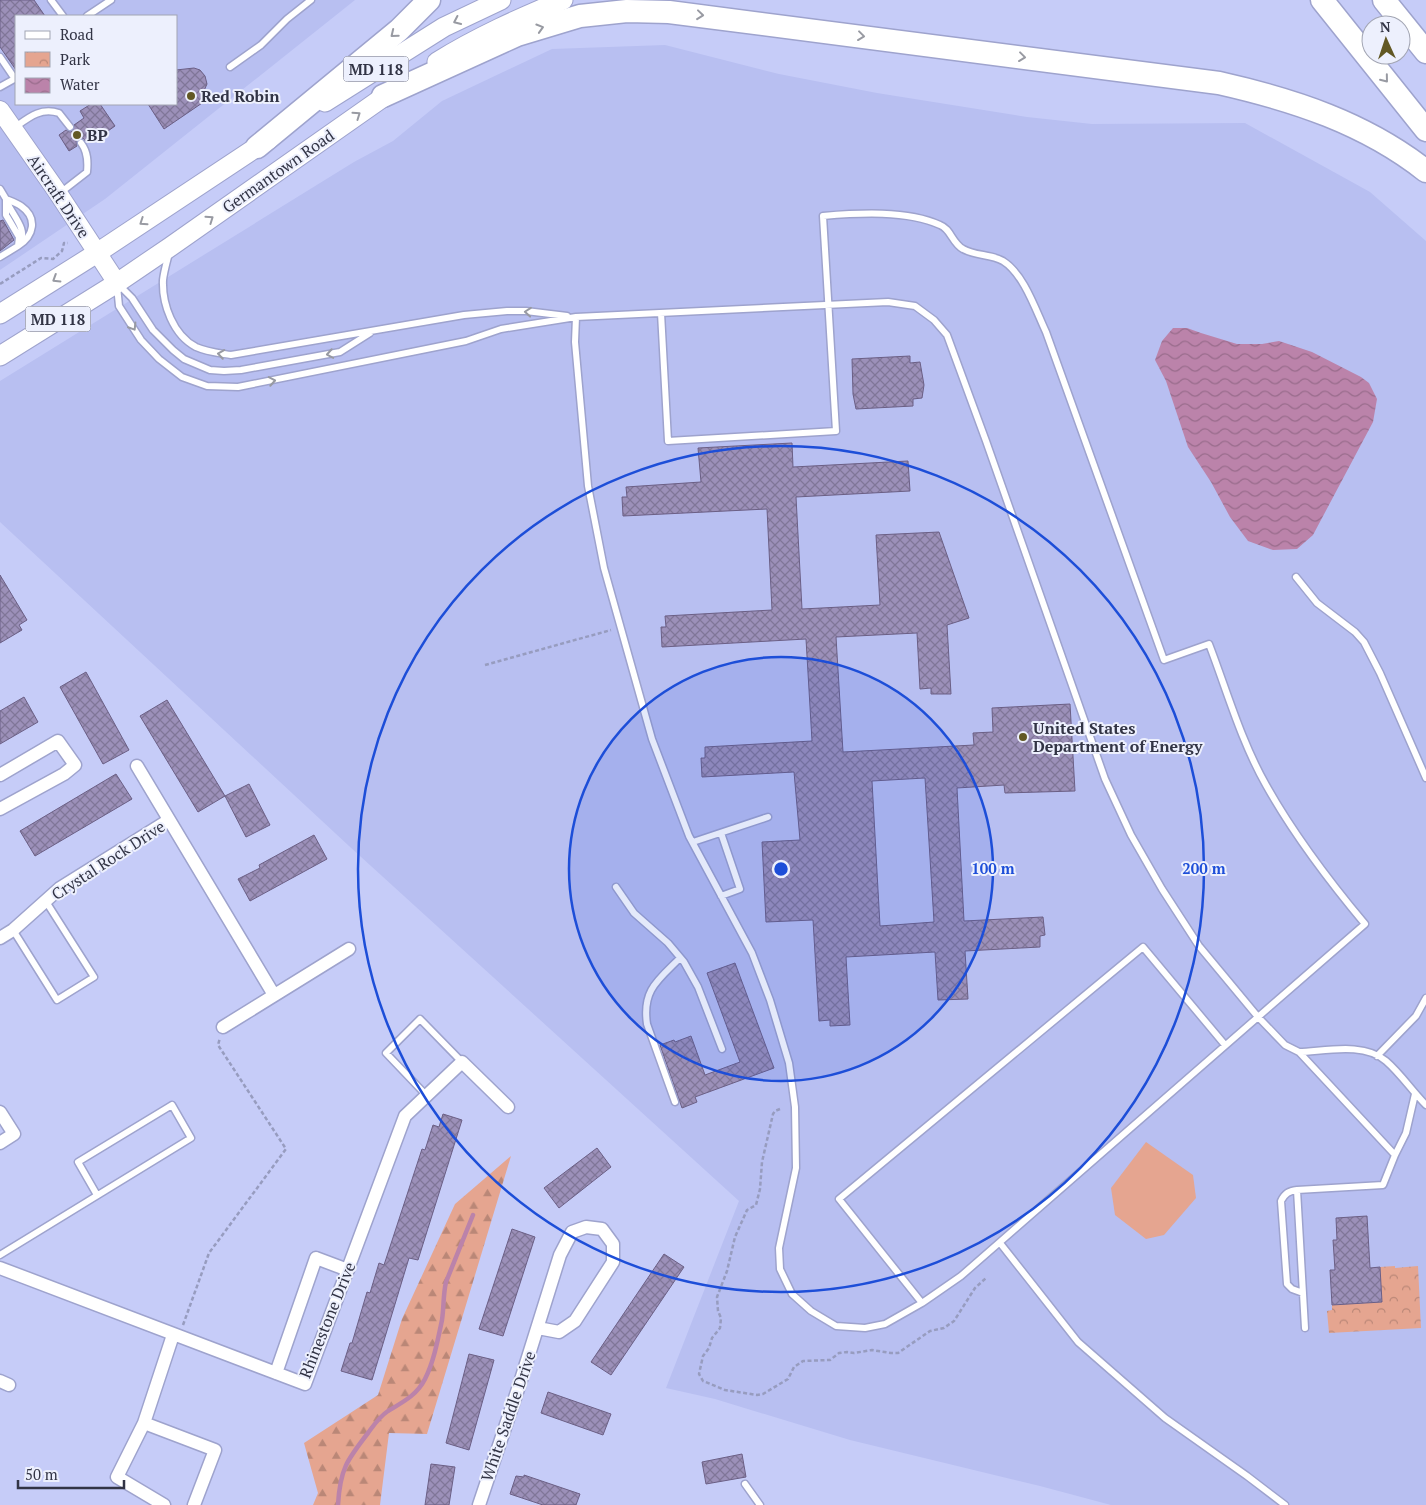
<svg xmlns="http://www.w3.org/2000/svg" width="1426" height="1505" font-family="'PT Serif',serif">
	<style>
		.built { fill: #b8bff1; fill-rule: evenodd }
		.grass { fill: #e5a590 }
		.forest { fill: url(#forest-firs) }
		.park { fill: url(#park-crowns) }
		.water { fill: url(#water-waves) }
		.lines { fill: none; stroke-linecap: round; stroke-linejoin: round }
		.stream { stroke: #bb83aa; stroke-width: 4.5 }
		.building { fill: url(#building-cross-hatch); stroke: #6b5f85; fill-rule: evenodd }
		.lane-casing { stroke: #9ea3cd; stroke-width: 9 }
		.street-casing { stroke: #9ea3cd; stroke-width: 15 }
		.secondary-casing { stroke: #9ea3cd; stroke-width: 20 }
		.primary-casing { stroke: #9ea3cd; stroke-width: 21 }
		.highway-casing { stroke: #9ea3cd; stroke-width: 25 }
		.path { stroke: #979cbf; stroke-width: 2.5; stroke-dasharray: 4 2.5; stroke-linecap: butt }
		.lane { stroke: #fff; stroke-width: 6 }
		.street { stroke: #fff; stroke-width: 12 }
		.secondary { stroke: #fff; stroke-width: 18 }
		.primary { stroke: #fff; stroke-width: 19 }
		.highway { stroke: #fff; stroke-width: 22 }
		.oneway { stroke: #989aa2 }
		.ring { fill: none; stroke: #1d4ed8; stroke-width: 2.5 }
		.poi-dot { fill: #625824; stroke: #edf0fd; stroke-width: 2 }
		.labels { text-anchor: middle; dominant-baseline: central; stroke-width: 4; stroke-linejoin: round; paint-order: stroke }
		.shield { fill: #edf0fd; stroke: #6a6c7c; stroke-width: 1 }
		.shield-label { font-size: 15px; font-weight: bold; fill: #323445 }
		.poi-label { font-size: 16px; font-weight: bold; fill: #323445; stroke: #edf0fd; text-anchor: start }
		.street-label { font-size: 16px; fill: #323445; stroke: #edf0fd }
		.centre { fill: #1d4ed8; stroke: #edf0fd; stroke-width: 2.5 }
		.ring-label { font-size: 15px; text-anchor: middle; font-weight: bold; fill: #1d4ed8; stroke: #edf0fd; stroke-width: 4; stroke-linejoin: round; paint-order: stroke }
	</style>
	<defs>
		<pattern id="forest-firs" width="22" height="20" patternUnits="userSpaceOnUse" patternTransform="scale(1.25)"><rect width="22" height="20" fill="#e5a590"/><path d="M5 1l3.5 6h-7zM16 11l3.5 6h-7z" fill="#ba8777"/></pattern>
		<pattern id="park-crowns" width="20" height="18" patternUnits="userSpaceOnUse" patternTransform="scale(1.25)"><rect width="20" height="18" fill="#e5a590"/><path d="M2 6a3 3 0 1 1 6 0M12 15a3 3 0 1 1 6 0" fill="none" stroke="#ba8777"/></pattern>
		<pattern id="water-waves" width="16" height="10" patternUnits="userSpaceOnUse" patternTransform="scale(1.25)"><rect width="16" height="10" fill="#bb83aa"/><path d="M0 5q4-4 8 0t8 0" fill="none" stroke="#996c8c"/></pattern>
		<pattern id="building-cross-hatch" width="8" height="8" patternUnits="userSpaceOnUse" patternTransform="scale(1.25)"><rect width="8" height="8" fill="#9c90b9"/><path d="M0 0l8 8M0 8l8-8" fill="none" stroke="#807698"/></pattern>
	</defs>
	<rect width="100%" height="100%" fill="#c6ccf8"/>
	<path class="built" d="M0 0H355L105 199 0 270ZM16 16H176V104H16Z
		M665 45 779 74 877 93 1027 117 1092 124 1245 123 1370 192 1426 241V1505H1111L1040 1486 850 1440 715 1399 666 1388 739 1201 349 846 0 522V381L354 162 393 141 442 101 552 49Z"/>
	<path class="grass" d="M1146 1142 1193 1175 1196 1198 1164 1235 1146 1239 1115 1215 1111 1188Z"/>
	<path class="forest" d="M511 1156 427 1434 389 1433 380 1505H313L318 1493 304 1443 378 1395 402 1319 455 1204Z"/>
	<path class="park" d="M1395 1266V1268L1418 1266 1421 1328 1329 1333 1327 1311 1332 1310V1305L1382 1302 1380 1267Z"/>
	<path class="water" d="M1173 328H1187L1201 333 1237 344H1262L1279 341 1312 352 1361 377 1369 383 1377 399 1373 422 1313 535 1297 549 1273 550 1248 541 1230 517 1211 482 1188 447 1166 381 1155 360 1162 341Z"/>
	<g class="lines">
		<path class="stream" d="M338 1505C340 1469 347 1460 368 1433 374 1425 379 1417 388 1411 403 1402 417 1395 425 1379 434 1361 438 1339 442 1320 444 1307 443 1295 446 1282L473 1215"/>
	</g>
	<path class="building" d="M0 0H34L45 16H16V70L0 47Z
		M194 68 200 70 205 76 207 84 203 93 208 99 164 129 148 104H176V70Z
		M91 104H100L115 126 98 138 95 134 85 141 83 138 79 139 76 141 77 146 69 151 59 135 66 130 70 132 73 131 74 125 84 118 80 111Z
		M3 220 14 240 0 251V221Z
		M910 356V363L920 362 924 385 922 398 913 399V406L856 409 853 394 852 359Z
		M792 443 793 467 908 461 910 491 796 497 802 609 880 605 876 535 939 532 969 618 947 625 951 694H931V688L920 689 917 633 836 637 843 752 974 745 973 733 993 732 992 708 1070 704 1075 791 1005 793 1004 785 957 788 964 921 1043 917 1045 935 1040 936V947L965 951 968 999 938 1000 935 952 846 957 850 1025 830 1026V1020L819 1021 813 920 766 922 762 842 800 840 794 772 702 777 701 758H705V747L812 741 806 639 662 647 661 627H666L665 616 772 610 767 509 623 516 622 497H627L626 487 701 482 698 448ZM925 778 934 922 880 926 872 781Z
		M0 575 27 620 19 625 22 630 0 643Z
		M86 672 129 750 103 764 60 687Z
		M24 697 38 722 0 744V711Z
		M167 700 225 796 198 812 140 716Z
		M116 774 132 799 35 856 20 831Z
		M249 784 270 825 246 837 225 796Z
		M314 835 327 859 250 901 238 879 260 868 259 865Z
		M735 963 774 1068 695 1097 697 1102 682 1108 660 1045 674 1040 675 1042 691 1036 705 1075 740 1062 707 973Z
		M443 1114 462 1120 418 1260 409 1258 372 1380 341 1371 350 1343H352L367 1292 370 1293 379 1263 384 1265 422 1149 425 1150 433 1125 439 1127Z
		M597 1148 611 1167 559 1208 544 1188Z
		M1367 1216 1370 1268 1380 1267 1382 1302 1332 1305 1330 1270H1335L1333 1240H1337L1336 1218Z
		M512 1229 535 1237 503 1336 479 1329Z
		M664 1254 684 1267 611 1375 591 1362Z
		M469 1354 494 1360 469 1450 446 1443Z
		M548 1392 611 1414 603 1435 541 1413Z
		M742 1454 746 1477 706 1484 702 1462Z
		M431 1464 455 1467 449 1505H425Z
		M524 1475 580 1494 576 1505H543L510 1494 516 1476 524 1477Z"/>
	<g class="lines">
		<g class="lane-casing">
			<path id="lane" d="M51 0 63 16
				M87 16 111 0
				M0 57 15 79
				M230 67 261 45 287 19 311 0
				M0 87 16 78
				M14 128C28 118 40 107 59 113L70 127
				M0 189 6 199V215L19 237 18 246 0 257
				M60 193 87 172C88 162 88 152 81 143
				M6 199C11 201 17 203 21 206 38 218 34 236 18 246
				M7 202C12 215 28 229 20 243
				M169 253C167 261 164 271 163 280 162 304 173 335 196 347 207 352 219 353 231 355L464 315 507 311H526L567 316
				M119 285 132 298 153 330 173 350 184 359 210 370 224 371 241 370 340 352 370 333
				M117 286 119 306 141 340 159 359 182 377 207 386 238 387 466 341 501 329 576 317 888 302 915 306 934 320 947 335 986 441 1105 779 1131 835 1162 889 1199 946 1258 1017 961 1276 922 1303 885 1324 865 1328 836 1326 811 1311 792 1294 780 1269 779 1248 796 1168 795 1107 789 1063 770 1000 752 953 689 836 652 739 604 568 588 486 575 342 576 317
				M661 313 668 441 836 431 823 216C858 213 907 210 940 225 951 229 952 243 963 249 975 256 991 254 1003 261 1024 274 1036 311 1046 332L1164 660 1209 644C1227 691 1241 741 1266 785 1294 835 1329 881 1365 924L1258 1017 1285 1045 1299 1052 1395 1155 1383 1185 1297 1190 1305 1328
				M1296 577 1317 603 1355 632 1364 642 1380 673 1426 778
				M721 833 740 889 721 896
				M693 842 768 817
				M616 887 634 913 668 943 684 962 698 987 722 1049
				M13 930 57 1000 94 977 45 900
				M1299 1052C1326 1051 1364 1042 1386 1061 1401 1074 1412 1091 1426 1105
				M1377 1056 1416 1016 1426 998
				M427 1096 386 1053 420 1019 462 1062
				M675 1102 647 1024C642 990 658 980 680 958
				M1395 1155 1406 1133 1415 1094
				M1297 1190C1289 1191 1285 1193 1281 1201L1287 1284 1292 1289 1303 1293
				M1000 1243 1078 1342 1165 1418 1247 1476 1285 1505
				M0 1255 191 1138 172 1105 78 1162 97 1195
				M922 1303 839 1199 1143 947 1225 1045
				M745 1484 760 1505"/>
		</g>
		<g class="street-casing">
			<path id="street" d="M137 766 274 995
				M0 775 58 741 75 765 64 774 0 809
				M0 938 13 930 60 888 169 820
				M223 1027 349 949
				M0 1112 14 1134 0 1143
				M0 1268 305 1384 405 1116 462 1062 508 1107
				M276 1373 316 1258 348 1270
				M0 1381 9 1385
				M144 1423 215 1450 194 1505
				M164 1505 117 1477 144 1423 173 1335
				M479 1505 520 1383 560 1255 572 1232 586 1227 602 1229 613 1244V1262L575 1321 559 1332 538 1328"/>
		</g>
		<g class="secondary-casing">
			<path id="secondary" d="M0 110 56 190 117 283"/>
		</g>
		<g class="primary-casing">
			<path id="primary" d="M437 62C477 37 520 18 563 0
				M325 102 444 27 501 0
				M0 314 97 253 269 139
				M0 356 117 283 170 247 395 89"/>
		</g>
		<g class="highway-casing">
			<path id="highway" d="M1322 0 1426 130
				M1384 0 1426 52
				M383 96 517 35 580 16 627 11 669 12 1219 83C1294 100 1365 123 1426 171
				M257 147 399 30 429 0"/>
		</g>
		<path class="path" d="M0 284 41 258 53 259 62 251 64 243H68
			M485 665 611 630
			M780 1109 775 1111 773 1114 762 1162 760 1189 756 1205 747 1210 735 1237 727 1271 717 1297 718 1311 721 1318 720 1328 712 1338 709 1348 703 1356 699 1374 703 1381 725 1390 757 1395 763 1394 788 1379 794 1367 803 1361 830 1360 839 1353 847 1352 854 1353 872 1350 891 1353H898L930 1331 944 1328 954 1321 975 1288 986 1278
			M183 1325 209 1253 286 1149 218 1045 220 1038"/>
		<use href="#lane" class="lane"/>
		<use href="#street" class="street"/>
		<use href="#secondary" class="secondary"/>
		<use href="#primary" class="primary"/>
		<use href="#highway" class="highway"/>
	</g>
	<defs><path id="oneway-chevron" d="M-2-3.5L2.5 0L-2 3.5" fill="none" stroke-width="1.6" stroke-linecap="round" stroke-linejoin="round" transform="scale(1.25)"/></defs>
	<g class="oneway">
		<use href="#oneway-chevron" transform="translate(700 15) rotate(6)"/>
		<use href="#oneway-chevron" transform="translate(457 21) rotate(155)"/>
		<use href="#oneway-chevron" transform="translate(540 28) rotate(-17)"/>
		<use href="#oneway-chevron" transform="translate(394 34) rotate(141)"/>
		<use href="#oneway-chevron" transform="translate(861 36) rotate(7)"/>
		<use href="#oneway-chevron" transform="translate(1022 57) rotate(7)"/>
		<use href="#oneway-chevron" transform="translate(1385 79) rotate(51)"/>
		<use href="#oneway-chevron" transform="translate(357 115) rotate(-35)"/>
		<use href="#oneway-chevron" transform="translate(210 219) rotate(-35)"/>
		<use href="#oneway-chevron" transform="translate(143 222) rotate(146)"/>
		<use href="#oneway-chevron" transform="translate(56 279) rotate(148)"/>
		<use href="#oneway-chevron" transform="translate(528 312) rotate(-175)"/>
		<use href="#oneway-chevron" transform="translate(133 327) rotate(58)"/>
		<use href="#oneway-chevron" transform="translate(221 354) rotate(-171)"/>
		<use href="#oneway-chevron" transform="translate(330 354) rotate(170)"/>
		<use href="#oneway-chevron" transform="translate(272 381) rotate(-10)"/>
	</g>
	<circle cx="781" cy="869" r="212" fill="#1d4ed8" fill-opacity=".12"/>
	<g class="ring">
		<circle cx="781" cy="869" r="212"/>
		<circle cx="781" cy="869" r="423"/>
	</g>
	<g class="poi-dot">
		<circle cx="191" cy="96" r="5"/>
		<circle cx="77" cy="135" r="5"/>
		<circle cx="1023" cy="737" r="5"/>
	</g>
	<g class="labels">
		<g class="shield">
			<rect x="343.5" y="56.5" width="65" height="25" rx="4"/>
			<rect x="25.5" y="306.5" width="65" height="25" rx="4"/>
		</g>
		<g class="shield-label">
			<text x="376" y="69">MD 118</text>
			<text x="58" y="319">MD 118</text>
		</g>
		<g class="poi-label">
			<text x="201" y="96">Red Robin</text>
			<text x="87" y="135">BP</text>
			<text x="1033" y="728">United States<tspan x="1033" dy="18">Department of Energy</tspan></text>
		</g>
		<g class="street-label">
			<text transform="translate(278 171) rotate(-35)">Germantown Road</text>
			<text transform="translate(59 196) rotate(56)">Aircraft Drive</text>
			<text transform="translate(108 860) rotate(-33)">Crystal Rock Drive</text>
			<text transform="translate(327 1320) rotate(-68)">Rhinestone Drive</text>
			<text transform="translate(508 1416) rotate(-71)">White Saddle Drive</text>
		</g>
	</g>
	<circle cx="781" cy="869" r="8" class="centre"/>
	<g class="ring-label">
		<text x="993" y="874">100 m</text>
		<text x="1204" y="874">200 m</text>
	</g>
	<rect x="15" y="15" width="162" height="90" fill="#edf0fd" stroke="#a2a5b3"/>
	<rect x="25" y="31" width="25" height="8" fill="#ffffff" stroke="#a2a5b3"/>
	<text x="60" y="40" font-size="15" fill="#323445">Road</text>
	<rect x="25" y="52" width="25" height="15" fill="url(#park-crowns)" stroke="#a2a5b3"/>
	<text x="60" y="65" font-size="15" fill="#323445">Park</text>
	<rect x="25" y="78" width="25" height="15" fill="url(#water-waves)" stroke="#a2a5b3"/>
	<text x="60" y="90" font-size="15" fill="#323445">Water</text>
	<g transform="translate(1386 40) rotate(357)"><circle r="24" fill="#edf0fd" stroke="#a2a5b3"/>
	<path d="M0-4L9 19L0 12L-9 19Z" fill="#625824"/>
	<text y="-8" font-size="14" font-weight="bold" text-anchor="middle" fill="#323445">N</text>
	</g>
	<path d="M18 1480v8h106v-8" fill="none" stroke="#323445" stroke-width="2.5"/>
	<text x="25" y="1480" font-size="15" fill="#323445" stroke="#edf0fd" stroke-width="4" paint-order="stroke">50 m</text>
</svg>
